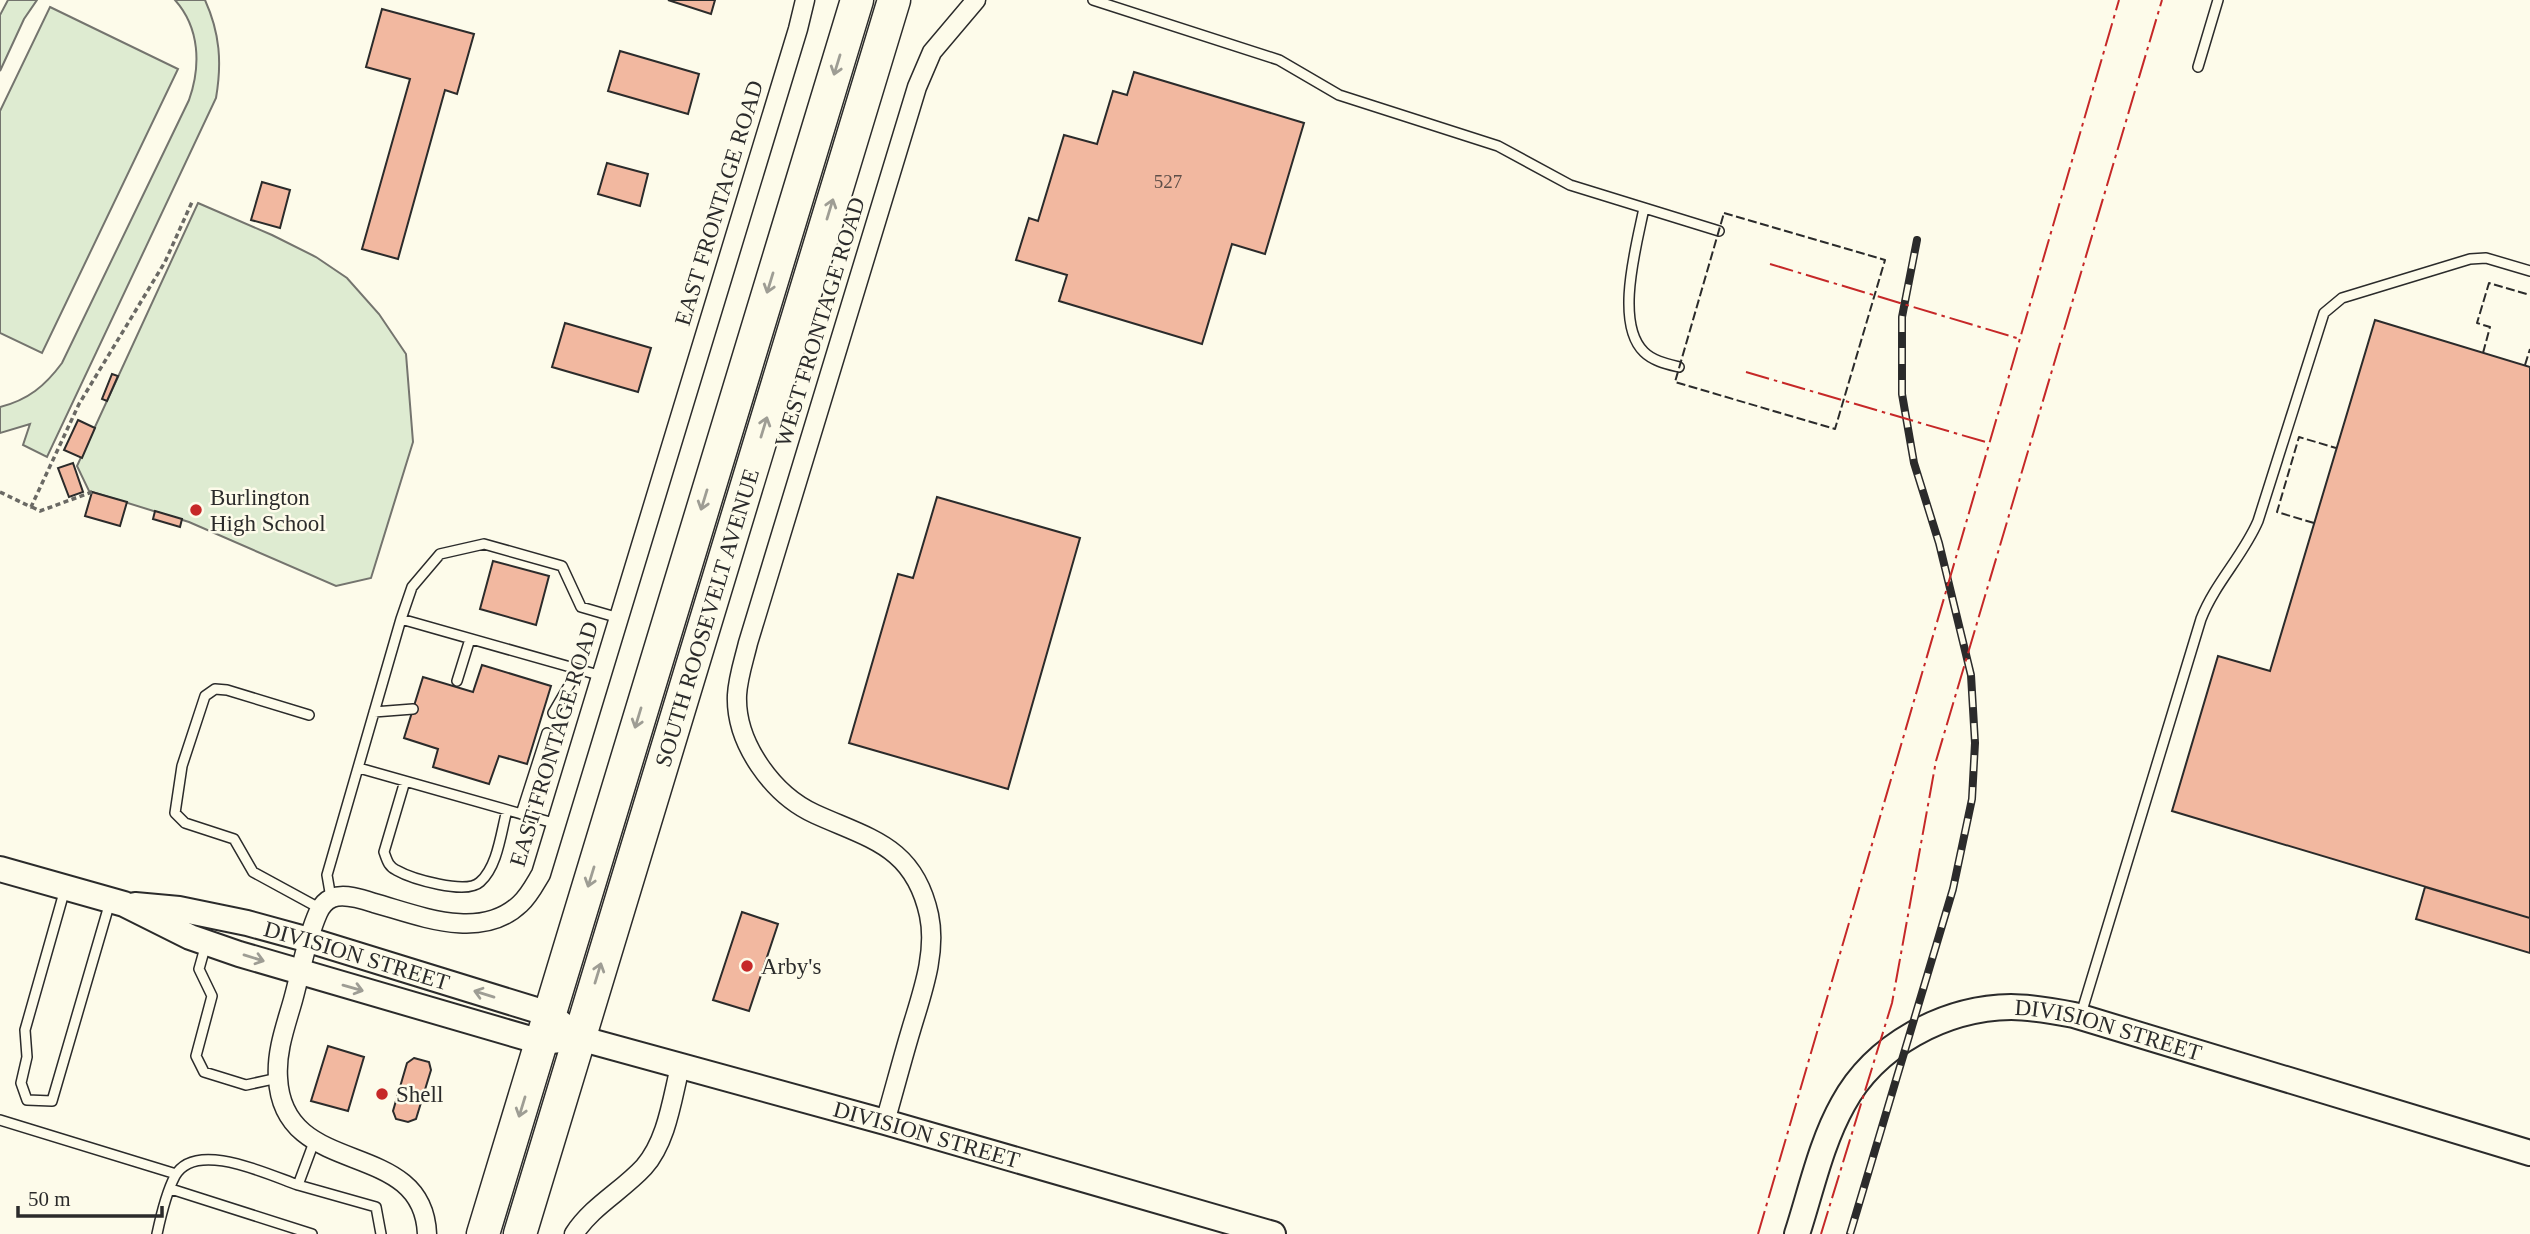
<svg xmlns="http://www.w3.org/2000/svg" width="2530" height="1234" font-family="'Times New Roman',serif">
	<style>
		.green { fill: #deebd1; stroke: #74746e; stroke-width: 2 }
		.building { fill: #f2b8a0; stroke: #2b2b2b; stroke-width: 2 }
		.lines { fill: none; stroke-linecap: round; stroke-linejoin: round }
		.lane-casing { stroke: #2b2b2b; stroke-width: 12 }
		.street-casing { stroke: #2b2b2b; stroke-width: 21 }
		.secondary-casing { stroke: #2b2b2b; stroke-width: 28 }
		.highway-casing { stroke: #2b2b2b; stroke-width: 35 }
		.path { stroke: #6a6964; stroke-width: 3.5; stroke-dasharray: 5 3.5; stroke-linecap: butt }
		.lane { stroke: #fdfbea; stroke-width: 9 }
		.street { stroke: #fdfbea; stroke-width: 18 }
		.secondary { stroke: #fdfbea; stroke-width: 24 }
		.highway { stroke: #fdfbea; stroke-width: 32 }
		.rail-casing { stroke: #2b2b2b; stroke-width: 8 }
		.rail { stroke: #fdfbea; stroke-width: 5; stroke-dasharray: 16; stroke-linecap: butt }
		.fence { stroke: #2b2b2b; stroke-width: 2; stroke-dasharray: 9 3.5; stroke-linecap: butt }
		.power { stroke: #c62828; stroke-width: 2; stroke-dasharray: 24 5 3.5 5; stroke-linecap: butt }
		.oneway { stroke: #9e9d94 }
		.poi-dot { fill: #c62828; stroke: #fdfbea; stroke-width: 2.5 }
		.labels { text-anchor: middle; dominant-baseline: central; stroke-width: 5; stroke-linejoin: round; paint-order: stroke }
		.number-label { font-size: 19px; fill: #5d4e48 }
		.street-label { font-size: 23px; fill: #2b2b2b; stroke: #fdfbea }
		.poi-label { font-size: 23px; fill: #2b2b2b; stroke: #fdfbea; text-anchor: start }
	</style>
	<rect width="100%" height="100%" fill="#fdfbea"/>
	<path class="green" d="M8 0H37L24 19 0 71V15Z
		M175 0H205C220 33 222 63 216 98L47 457 23 445 30 424 0 433V407C28 400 45 386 62 363L189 100C201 66 200 28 175 0Z
		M50 7 178 69 42 353 0 333V111Z
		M198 203 272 235 316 257 347 278 379 314 406 354 413 442 371 578 336 586 189 522 89 491 77 466Z"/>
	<path class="building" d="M668 0H715L711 14Z
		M382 9 474 34 457 94 445 90 398 259 362 249 410 79 366 67Z
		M620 51 699 74 688 114 608 91Z
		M1134 72 1304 123 1265 254 1232 244 1202 344 1059 301 1067 275 1016 260 1029 218 1038 221 1064 135 1097 144 1113 91 1127 95Z
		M607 163 648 174 640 206 598 194Z
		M262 182 290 190 280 228 251 220Z
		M2375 320 2530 367V918L2172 811 2218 656 2270 671Z
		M565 323 651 348 638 392 552 367Z
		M112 374 118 376 107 401 102 399Z
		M78 420 95 428 82 458 64 450Z
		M73 463 83 492 69 497 58 468Z
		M92 492 127 502 120 526 85 516Z
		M937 497 1080 538 1008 789 849 743 898 574 913 578Z
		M155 511 182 519 180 527 153 519Z
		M493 561 549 576 536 625 480 609Z
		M482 665 551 686 527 764 499 756 489 784 433 767 438 749 404 738 423 677 473 692Z
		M2425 887 2530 918V953L2416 919Z
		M742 912 778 924 749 1011 713 1000Z
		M328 1046 364 1057 348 1111 311 1101Z
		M414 1058 429 1062 431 1070 416 1119 408 1122 396 1119 393 1111 407 1063Z"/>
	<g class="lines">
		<g class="lane-casing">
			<path id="lane" d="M1093 0 1279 60 1339 95 1498 146 1570 185 1719 231
				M2198 67 2218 0
				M1644 208C1637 244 1614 323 1644 352 1653 361 1667 364 1679 367
				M401 619 412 587 440 554 484 544 562 566 581 607 619 618
				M457 681 470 639
				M374 712 413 709
				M553 713 571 682 575 669
				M309 715 227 690 215 689 205 696 182 766 175 813 185 823 234 839 253 872 321 909
				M359 768 557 824
				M405 781 384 852C387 860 388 866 396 870 412 879 466 895 480 882 498 866 501 832 507 810
				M521 814 547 733
				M65 889 25 1030 27 1057 21 1083 27 1100 52 1101 110 902
				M331 898 327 875 401 619 602 676
				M206 944 199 969 212 996 196 1056 204 1072 246 1085 278 1078
				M2081 1014 2201 619C2215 583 2243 556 2258 521L2324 313 2342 298 2470 259 2486 258 2530 271
				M0 1120 176 1174
				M298 1185 376 1207 381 1234
				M171 1189 312 1234
				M157 1234C161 1215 166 1193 175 1176 195 1139 269 1175 298 1185L314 1142"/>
		</g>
		<g class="street-casing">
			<path id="street" d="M885 1122C894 1091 902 1060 911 1030 922 993 937 953 929 915 914 846 870 839 815 814 773 795 735 743 737 695 738 677 744 660 748 643L917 87 932 52 976 0
				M427 1234C423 1136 283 1181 278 1078 276 1051 286 1025 293 1000 301 971 306 940 318 913 321 906 325 901 332 898 344 893 362 899 374 903 418 915 480 942 520 904 529 896 535 884 541 874L798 29 805 0
				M574 1234C592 1206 622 1191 644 1167 667 1141 672 1099 680 1067"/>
		</g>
		<g class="secondary-casing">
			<g id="secondary">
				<path id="s1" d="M0 869 124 904 190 937 239 954 541 1042 579 1038 885 1122 1273 1234"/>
				<path id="s2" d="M135 905 179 909 247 923 309 940 549 1014 563 1025"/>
				<path id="s3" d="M1797 1234C1811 1191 1821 1143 1843 1104 1875 1045 1944 1008 2011 1007 2032 1007 2053 1011 2074 1015L2530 1153"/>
			</g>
		</g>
		<g class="highway-casing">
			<g id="highway">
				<path d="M483 1234 857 0"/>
				<path id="s4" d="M520 1234 894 0"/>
			</g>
		</g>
		<path class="path" d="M0 492 31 507 79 404 165 262 192 202
			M32 507 40 511 92 492"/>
		<use href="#lane" class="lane"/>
		<use href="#street" class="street"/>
		<use href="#secondary" class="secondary"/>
		<use href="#highway" class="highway"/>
		<g class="rail-casing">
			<path id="rail" d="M1850 1234 1953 889 1972 799 1975 743 1971 675 1939 543 1914 463 1902 394V317L1917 240"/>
		</g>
		<use href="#rail" class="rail"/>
		<path class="fence" d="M1724 213 1885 260 1835 429 1675 382Z
			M2483 353 2490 327 2477 323 2489 283 2530 295
			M2525 365 2530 349
			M2314 523 2277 512 2299 437 2336 448"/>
		<path class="power" d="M1770 264 2020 339
			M1746 372 1989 443
			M1758 1234 2119 0
			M1821 1234 1892 1003 1936 761 2162 0"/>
	</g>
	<defs><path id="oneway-shaft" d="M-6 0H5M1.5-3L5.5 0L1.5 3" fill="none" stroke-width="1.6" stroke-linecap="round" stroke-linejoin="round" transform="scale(1.75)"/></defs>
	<g class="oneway">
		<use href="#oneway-shaft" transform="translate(837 65) rotate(107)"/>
		<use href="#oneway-shaft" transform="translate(830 209) rotate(-73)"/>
		<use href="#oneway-shaft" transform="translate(770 283) rotate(107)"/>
		<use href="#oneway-shaft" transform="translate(764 427) rotate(-73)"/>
		<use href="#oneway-shaft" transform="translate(704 500) rotate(107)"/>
		<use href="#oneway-shaft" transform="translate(638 718) rotate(107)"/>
		<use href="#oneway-shaft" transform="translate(591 877) rotate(107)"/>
		<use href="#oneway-shaft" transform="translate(254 958) rotate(17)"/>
		<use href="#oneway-shaft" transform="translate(598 973) rotate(-73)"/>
		<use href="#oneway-shaft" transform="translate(353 988) rotate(16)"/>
		<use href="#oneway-shaft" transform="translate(484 994) rotate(-163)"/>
		<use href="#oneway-shaft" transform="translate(522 1107) rotate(107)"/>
	</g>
	<g class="poi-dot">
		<circle cx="196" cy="510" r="7"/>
		<circle cx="747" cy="966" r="7"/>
		<circle cx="382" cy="1094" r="7"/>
	</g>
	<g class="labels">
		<g class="number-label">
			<text x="1168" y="181">527</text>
		</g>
		<g class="street-label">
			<text transform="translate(719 203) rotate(-73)">EAST FRONTAGE ROAD</text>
			<text transform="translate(820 322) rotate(-73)">WEST FRONTAGE ROAD</text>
			<text stroke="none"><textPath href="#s4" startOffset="644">SOUTH ROOSEVELT AVENUE</textPath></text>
			<text transform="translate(554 744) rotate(-73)">EAST FRONTAGE ROAD</text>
			<text stroke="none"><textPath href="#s2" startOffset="228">DIVISION STREET</textPath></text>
			<text stroke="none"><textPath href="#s3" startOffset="441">DIVISION STREET</textPath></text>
			<text stroke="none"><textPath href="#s1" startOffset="968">DIVISION STREET</textPath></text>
		</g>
		<g class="poi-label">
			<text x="210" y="497">Burlington<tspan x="210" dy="26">High School</tspan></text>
			<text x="761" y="966">Arby's</text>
			<text x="396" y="1094">Shell</text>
		</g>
	</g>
	<path d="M18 1206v10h144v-10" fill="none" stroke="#2b2b2b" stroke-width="3.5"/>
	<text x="28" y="1206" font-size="21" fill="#2b2b2b" stroke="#fdfbea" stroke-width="5" paint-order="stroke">50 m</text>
</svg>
